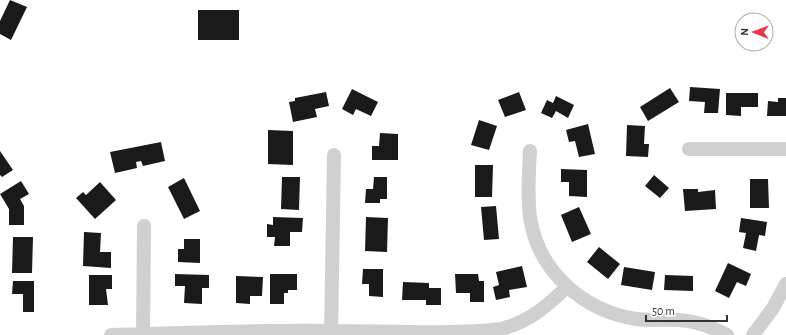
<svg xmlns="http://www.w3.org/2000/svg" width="786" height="335" font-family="'Alegreya Sans',sans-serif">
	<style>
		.building { fill: #1a1a1a }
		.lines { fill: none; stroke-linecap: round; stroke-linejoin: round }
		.minor { stroke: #d0d0d0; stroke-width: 14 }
	</style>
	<rect width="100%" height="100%" fill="#fff"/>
	<path class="building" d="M10 0 27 7 11 40 0 34V21Z
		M198 10H239V40H198Z
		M690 87 720 89 718 113H704L705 102 689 101Z
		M670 88 679 102 648 121 640 107Z
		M352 89 378 102 371 116 356 109 353 115 342 109Z
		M326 92 329 106 315 109 317 117 293 122 289 102 295 101V98Z
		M519 92 526 110 505 117 498 100Z
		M726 93H758V107H741V116L726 115Z
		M556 96 574 105 568 118 556 111 552 118 541 113 547 100 553 103Z
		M778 98H786V116H767L768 101 778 102Z
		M479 120 497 126 489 150 471 145Z
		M588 124 595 154 579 157 575 141 569 142 566 130Z
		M627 125 645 126 644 144H649L648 157 626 156Z
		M268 130 293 131V165L268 164Z
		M380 133 398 134V160H372V146H379Z
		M161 142 165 161 143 166 141 161 136 162 137 168 115 173 110 152Z
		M0 151 13 170 2 177 0 175Z
		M475 165H493L492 197H475Z
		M561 169 587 170V197L569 196V182H561Z
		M654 175 669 188 660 198 645 186Z
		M282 177H300L299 210 281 209Z
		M374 177H387V199H380V203H365L366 189H373Z
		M184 178 200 211 184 219 168 187Z
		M750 179H768L769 208H750Z
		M21 181 29 194 20 199 24 206V225H9V209L0 194Z
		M100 182 116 200 95 219 76 198 83 192 86 195Z
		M683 189H698V192L715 190 716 209 685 211Z
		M496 206 499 239 484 240 481 207Z
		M579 207 591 234 572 242 561 215Z
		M273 217 303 218 302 232H290V246H274L275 237H267V224L273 225Z
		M366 217 388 218 387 252 365 251Z
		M741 218 767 222 765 236 759 235 756 251 743 248 746 233 739 232Z
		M84 232 101 233 100 252H111V268L83 266Z
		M13 237H33L32 273H12Z
		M184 239H200V263L178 262V249H184Z
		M599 247 620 264 608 279 587 262Z
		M728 263 751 274 746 286 737 282 729 298 715 291Z
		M522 266 527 287 509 290 510 297 496 300 493 287 499 285 496 272Z
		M624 267 655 272 652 290 621 285Z
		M363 269H383V297L369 296V284H362Z
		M175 274 209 275V288H202V304L184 303 185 286H175Z
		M270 274H297V290H288V293H284V304H270Z
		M455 274H478L479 281H484V302H470V293H456Z
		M89 275H112V289H106L108 305H89Z
		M665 275 693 276V291L664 290Z
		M236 276 263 277 262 296H250V304L236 303Z
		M13 281H34V312H23V294H12Z
		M403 282 429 283V288H441V305H426V300H402Z"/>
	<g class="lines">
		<path class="minor" d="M689 149H786
			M530 151C529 173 527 195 530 217 538 272 584 311 636 319 650 321 664 319 679 320 696 321 712 327 727 335
			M111 335C184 333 258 330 332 331 384 331 452 335 501 329 529 322 547 306 567 287
			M143 335 144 226
			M331 335 334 155
			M753 335 773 308 786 284"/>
	</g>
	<g transform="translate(754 32) rotate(271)"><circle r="19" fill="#ffffff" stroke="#adadad"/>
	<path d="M0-3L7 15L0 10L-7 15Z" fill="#e63946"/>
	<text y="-6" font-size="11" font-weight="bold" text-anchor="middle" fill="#333333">N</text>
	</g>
	<path d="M646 315v6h81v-6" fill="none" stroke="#333333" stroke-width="2"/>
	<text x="652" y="315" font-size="12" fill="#333333" stroke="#ffffff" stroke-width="3" paint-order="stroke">50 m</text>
</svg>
